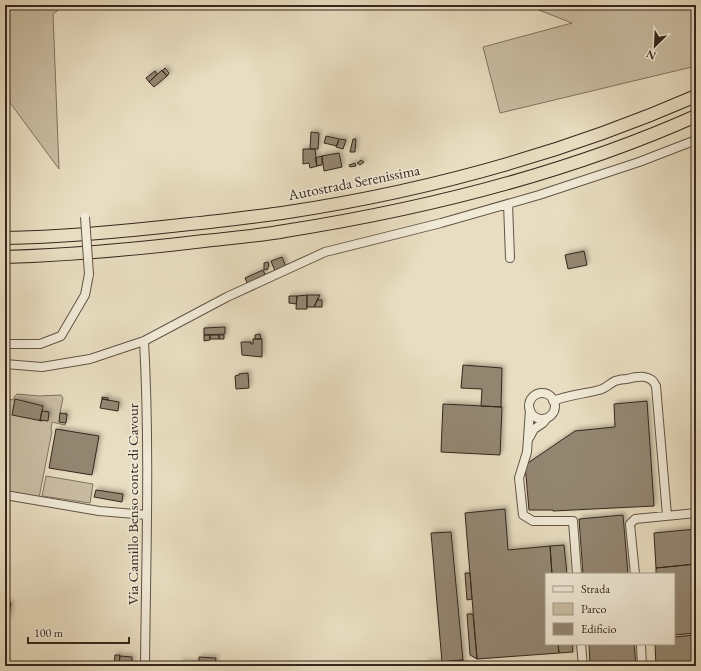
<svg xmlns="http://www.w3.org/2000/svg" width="701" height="671" font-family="'EB Garamond',serif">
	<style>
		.green { fill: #cabea4; stroke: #807260 }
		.building { fill: #938671; stroke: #36271c; filter: url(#shadow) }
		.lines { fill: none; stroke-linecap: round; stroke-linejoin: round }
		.minor-casing { stroke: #625445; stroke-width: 10 }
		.highway-casing { stroke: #36271c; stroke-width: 14 }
		.minor { stroke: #f0e9d6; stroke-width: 8 }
		.highway { stroke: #e8ddc0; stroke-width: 12 }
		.minor-bridge-casing { stroke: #625445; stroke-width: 10; stroke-linecap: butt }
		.minor-bridge { stroke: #f0e9d6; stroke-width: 8 }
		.labels { text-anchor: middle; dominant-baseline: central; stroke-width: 3.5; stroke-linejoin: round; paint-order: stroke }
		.street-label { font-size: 15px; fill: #36271c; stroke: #f0e9d6 }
	</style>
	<defs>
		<filter id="shadow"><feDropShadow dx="2.5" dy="-2.5" stdDeviation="2" flood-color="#0004"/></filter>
	</defs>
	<rect width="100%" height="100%" fill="#e8ddc0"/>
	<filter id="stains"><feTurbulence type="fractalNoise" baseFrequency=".005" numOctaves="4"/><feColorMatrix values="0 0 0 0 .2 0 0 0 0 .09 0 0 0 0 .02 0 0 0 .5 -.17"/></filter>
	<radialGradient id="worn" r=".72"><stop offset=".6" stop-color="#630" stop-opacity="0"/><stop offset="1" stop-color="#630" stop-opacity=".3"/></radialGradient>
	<path class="green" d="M5 5H18L24 10 26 5H65L53 14 59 169 5 96Z
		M526 5H696V66L500 113 483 47 572 23Z
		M17 394 39 396 61 395 63 398 60 413 67 414 65 425 52 422 51 430 52 431 39 498 5 495V396L7 399 14 400V397Z
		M46 476 93 484 90 503 42 496Z"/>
	<path class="building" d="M203 5H214L206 10Z
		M165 68 169 73 167 76 162 71Z
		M162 70 167 76 154 87 149 82Z
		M155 71 157 74 149 82 146 78Z
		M311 132 319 133 318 149H310Z
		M326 136 339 139 337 146 324 143Z
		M339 139 346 140 343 149 336 147Z
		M353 139H356L355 152H350Z
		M303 149H315L317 166 310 168 309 163 303 164Z
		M339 153 342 167 324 171 322 156Z
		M322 156V165L317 166 315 158Z
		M361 160 364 162 360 165 357 163Z
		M355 163 356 166 350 167 349 165Z
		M584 251 587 265 568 269 565 255Z
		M282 257 286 267 275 271 271 261Z
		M268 262 269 266 268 267V269L264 270V263Z
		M263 270 266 277 248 285 245 278Z
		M307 295H320L314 307H307Z
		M307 295V309H296L297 296Z
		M289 296H297L296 304 289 303Z
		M318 298V300H322V307H314Z
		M225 327V334L204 335V328Z
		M260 334 261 339H255V335Z
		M204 335H210V340L204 341Z
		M210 335H219V339H210Z
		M219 335H224V339H219Z
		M253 339H262V357L242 355 241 342H251V344H253Z
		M463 365 502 368 501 407 481 406 482 389 461 388Z
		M248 373 249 388 236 389 235 376 239 375V374Z
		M102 397 108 398V400L102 399Z
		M15 399 43 406 40 420 42 421 12 415Z
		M102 399 119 402 118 411 100 408Z
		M647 401 654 506 553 511V510H529L525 465 575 431 615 427 614 404Z
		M443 404 502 407 500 455 441 452Z
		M42 411 49 412 48 421 40 420Z
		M60 413 67 414 66 423 59 422Z
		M56 429 99 436 92 475 49 468Z
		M96 490 123 494 122 502 94 497Z
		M505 509 508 550 550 546 552 574H546V644H558L559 653 477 659 465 513Z
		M623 515 628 574H583L579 519Z
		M696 529V564L656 568 654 533Z
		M451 532 463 660 442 662 431 533Z
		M564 545 567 574H552L550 546Z
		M696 564V633L674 635V574H656V568Z
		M465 573H470L472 599 467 600Z
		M11 603 8 619H5V604Z
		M467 614H473L477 659 470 655Z
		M696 635V666H656L655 644H674V637Z
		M558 644H572L573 652 559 653Z
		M589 644H634L636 666H590Z
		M115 655H120L119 665H114Z
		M120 656 132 657V665L119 664Z
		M199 657 216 658 215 666H199Z
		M463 660V666H426V663Z
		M181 662 199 663V666H181Z"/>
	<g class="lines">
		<g class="minor-casing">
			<path id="minor" d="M508 204 510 258
				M144 341C150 449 146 558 145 666
				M5 344H40L61 336 85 295 89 274
				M5 364 42 367 90 359 144 341 227 297 325 252 441 223 539 195 639 162 696 140
				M529 406a13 13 0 1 1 26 0a13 13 0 1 1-26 0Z
				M553 401C568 395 584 394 599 390 605 389 609 384 615 381 618 380 623 379 627 379 638 376 651 374 656 386L667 515
				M530 410 527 452 519 478 523 515 533 521H573L577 574
				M529 438 534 429 543 423 547 418
				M5 495 99 511 147 515
				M635 574 630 524 635 519 696 513
				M581 644 583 666
				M641 644 642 666"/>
		</g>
		<g class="highway-casing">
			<path id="highway" d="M5 238C67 237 128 231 190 224 221 221 251 217 282 213 423 192 565 153 696 96
				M5 257C72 255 138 249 204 241 231 238 258 236 285 231 425 209 566 174 696 116"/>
		</g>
		<use href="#minor" class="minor"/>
		<use href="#highway" class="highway"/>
		<g class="minor-bridge-casing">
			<path id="minor-bridge" d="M85 217 89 274"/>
		</g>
		<use href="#minor-bridge" class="minor-bridge"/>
	</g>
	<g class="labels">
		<g class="street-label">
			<text transform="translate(354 182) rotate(-11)">Autostrada Serenissima</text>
			<text transform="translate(132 504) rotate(-90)">Via Camillo Benso conte di Cavour</text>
		</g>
	</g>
	<rect width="701" height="671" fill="none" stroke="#e8ddc0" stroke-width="20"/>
	<rect x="6" y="6" width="689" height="659" fill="none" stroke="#36271c" stroke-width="2"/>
	<rect x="10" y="10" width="681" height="651" fill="none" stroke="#36271c"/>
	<rect x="545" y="573" width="130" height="72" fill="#f0e9d6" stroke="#a69b8c"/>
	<rect x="553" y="586" width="20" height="6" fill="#f0e9d6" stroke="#a69b8c"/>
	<text x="581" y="593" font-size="12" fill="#36271c">Strada</text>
	<rect x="553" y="603" width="20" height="12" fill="#cabea4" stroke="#a69b8c"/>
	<text x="581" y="613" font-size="12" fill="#36271c">Parco</text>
	<rect x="553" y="623" width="20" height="12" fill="#938671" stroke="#a69b8c"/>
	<text x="581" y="633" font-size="12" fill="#36271c">Edificio</text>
	<g transform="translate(655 46) rotate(204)" stroke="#f0e9d6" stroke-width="3" paint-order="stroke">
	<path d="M0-3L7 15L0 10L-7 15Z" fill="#36271c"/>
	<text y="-6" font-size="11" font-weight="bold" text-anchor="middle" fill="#36271c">N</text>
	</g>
	<path d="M28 637v6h101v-6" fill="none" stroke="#36271c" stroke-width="2"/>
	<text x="34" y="637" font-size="12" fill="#36271c" stroke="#f0e9d6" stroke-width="3" paint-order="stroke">100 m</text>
	<rect width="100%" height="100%" filter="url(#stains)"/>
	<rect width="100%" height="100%" fill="url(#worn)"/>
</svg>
